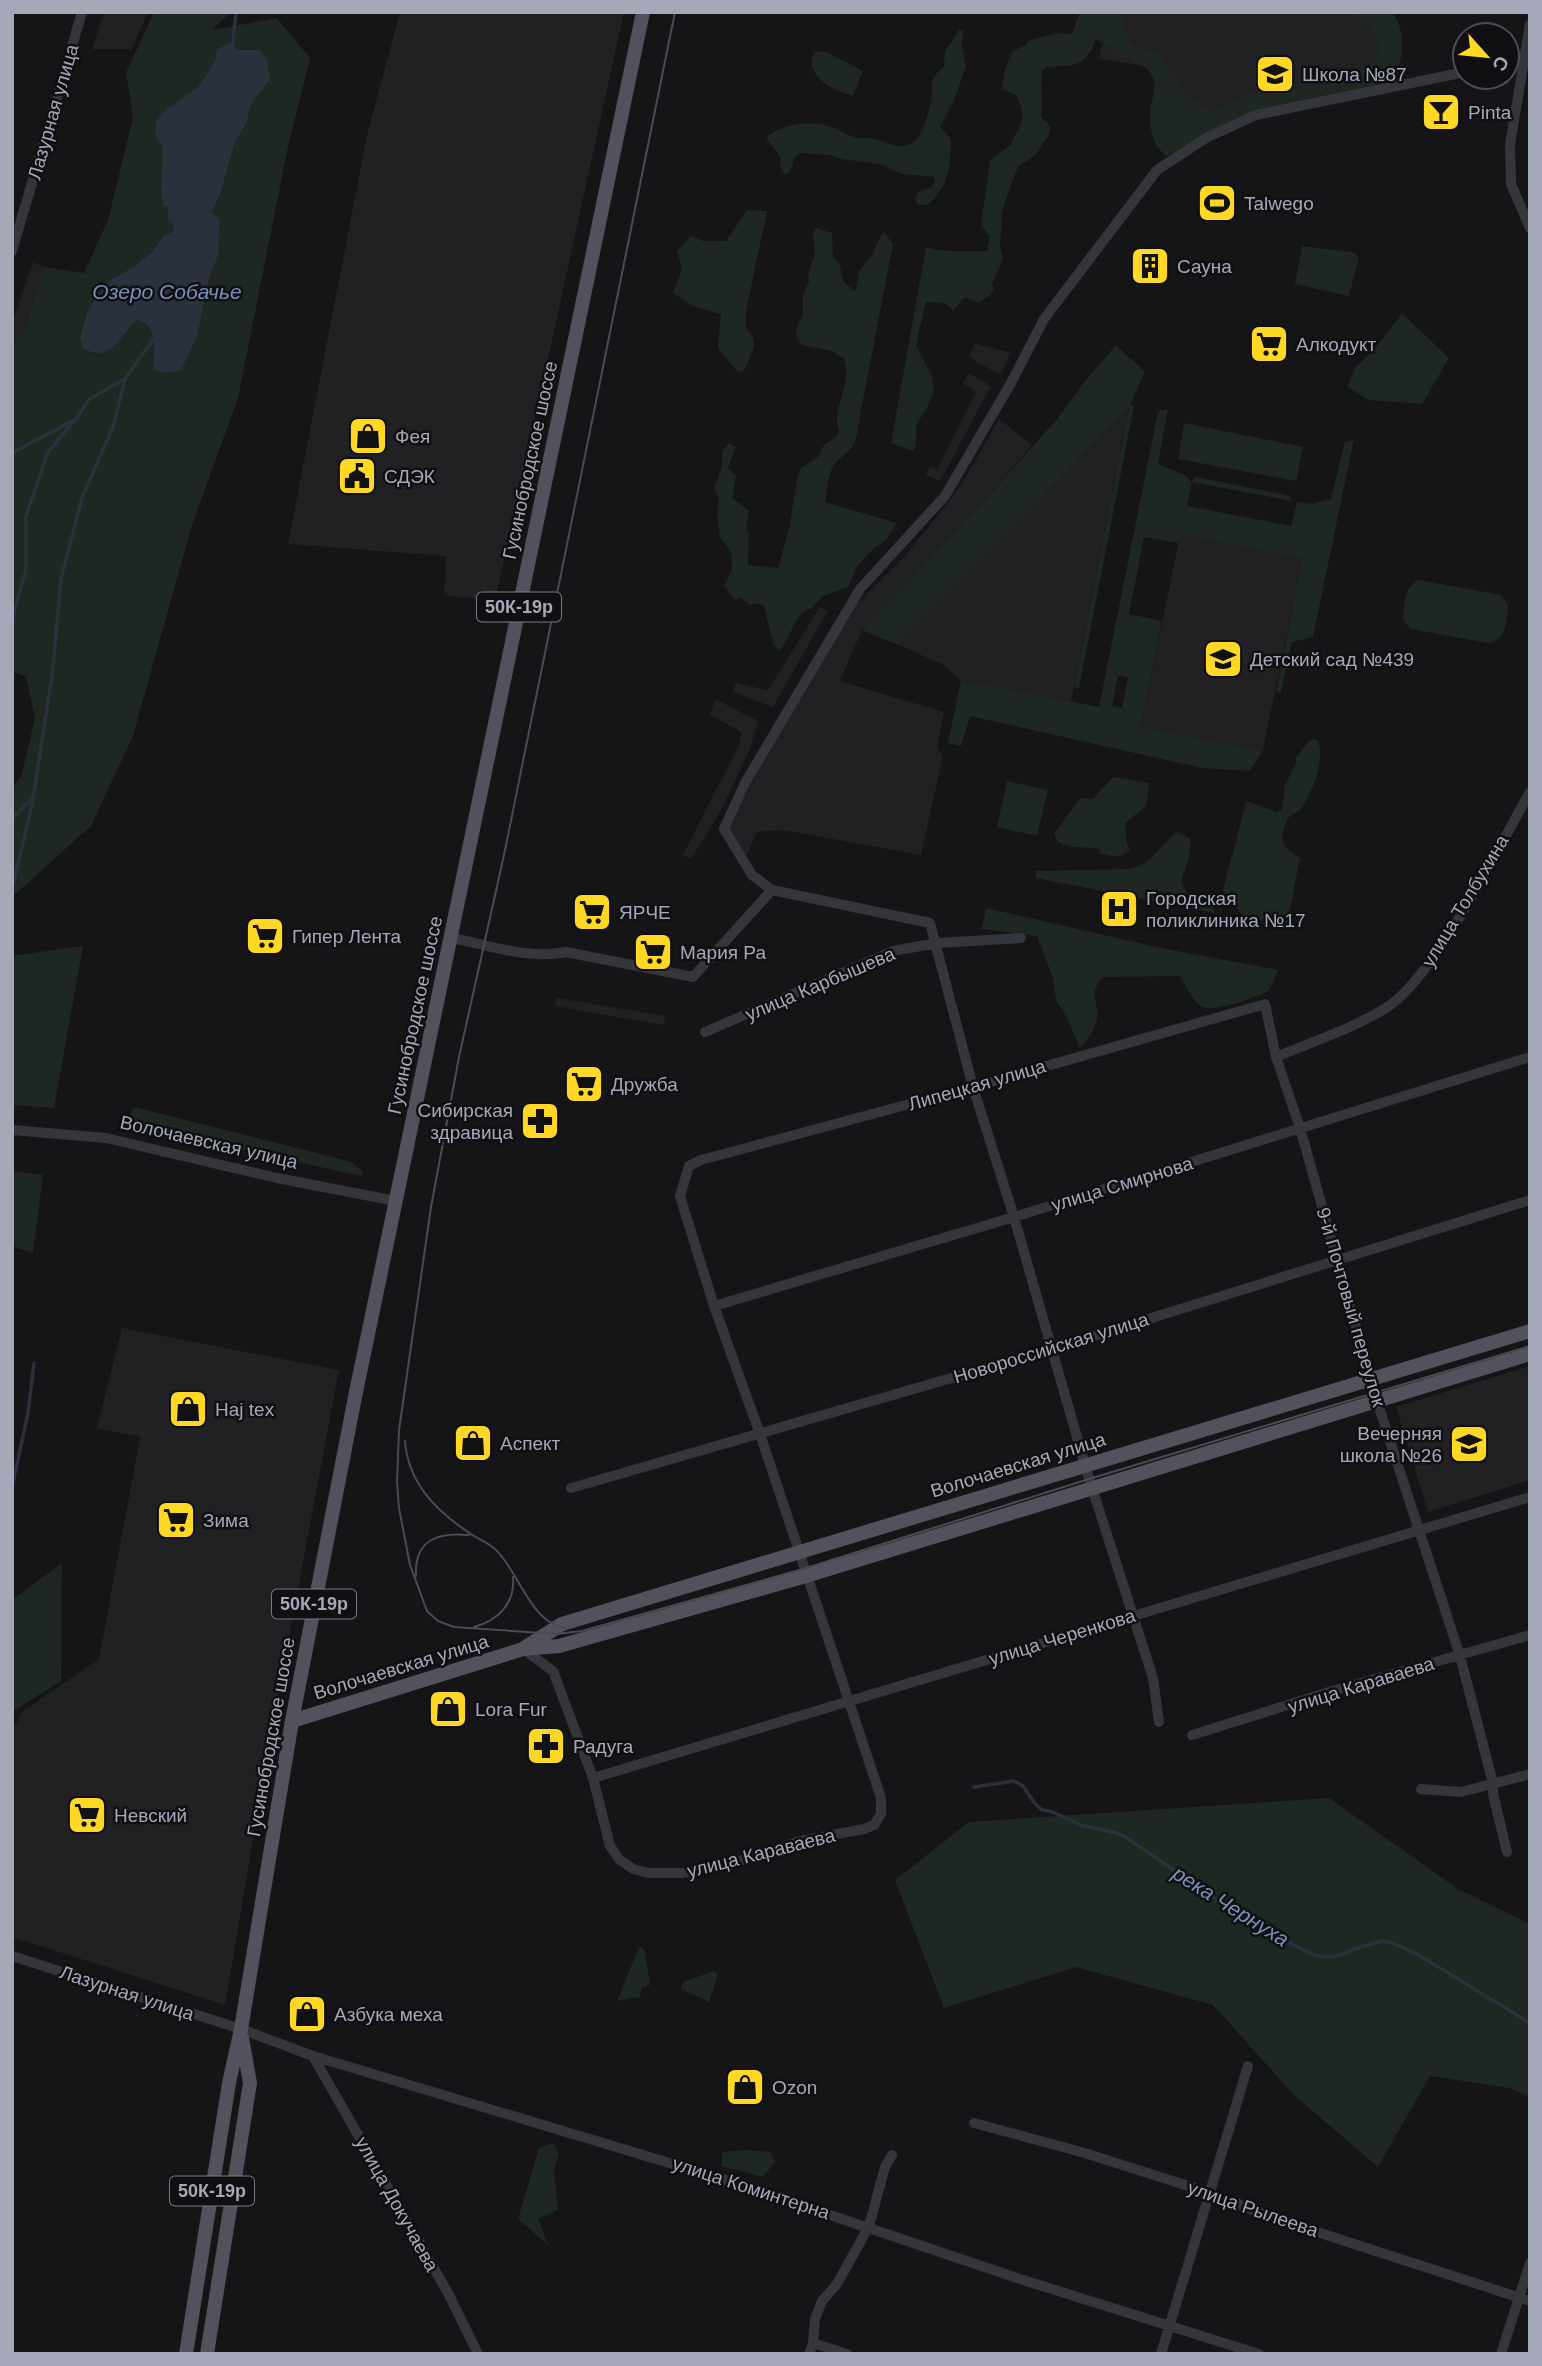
<svg xmlns="http://www.w3.org/2000/svg" width="1542" height="2366" font-family="Arial,sans-serif">
	<style>
		.built { fill: #212124 }
		.green { fill: #1e2721; fill-rule: evenodd }
		.water { fill: #2a313c }
		.lines { fill: none; stroke-linecap: round; stroke-linejoin: round }
		.stream { stroke: #2a313c; stroke-width: 3.5 }
		.minor { stroke: #35363c; stroke-width: 10 }
		.major { stroke: #51525c; stroke-width: 14 }
		.tram { stroke: #4a4b54; stroke-width: 2 }
		.labels { text-anchor: middle; dominant-baseline: central; stroke-width: 5; stroke-linejoin: round; paint-order: stroke }
		.shield { fill: #101012; stroke: #787a87; stroke-width: 2 }
		.shield-label { font-size: 18px; font-weight: bold; fill: #a5a8b9 }
		.poi-label { font-size: 19px; fill: #a5a8b9; stroke: #101012; text-anchor: start }
		.street-label { font-size: 19px; fill: #a5a8b9; stroke: #101012 }
		.water-label { font-size: 21px; font-style: italic; fill: #7990b7; stroke: #101012 }
	</style>
	<rect width="100%" height="100%" fill="#151517"/>
	<path class="built" d="M104 12H148L132 49H92Z
		M400 12H624L495 601 444 595 446 556 288 544 367 135Z
		M1109 12H1364L1395 23 1389 81 1188 139 1170 81 1152 67 1099 59Z
		M33 262 43 267 26 326 12 343V323Z
		M975 343 1011 353 1000 375 969 357Z
		M969 373 991 386 940 481 926 475 930 467 937 470 976 392 963 383Z
		M1129 405 1071 702 961 680 942 664 898 645Z
		M999 419 1032 445 965 522 862 630 840 681 944 712 937 748 943 756 921 855 783 830 757 832 746 857 728 830 749 787 802 695 853 608 906 555 948 503 967 475Z
		M1180 535 1302 559 1263 750 1141 727Z
		M820 607 827 612 773 707 733 692 736 683 768 690Z
		M715 699 758 721 750 749 720 812 691 859 683 855 739 745 741 732 710 715Z
		M557 998 665 1016 664 1025 555 1006Z
		M122 1328 339 1370 271 1734 225 2005 12 1937V1731L23 1711 99 1659 140 1437 97 1428Z
		M1530 1366V1480L1428 1512 1396 1407Z"/>
	<path class="green" d="M154 12H231L212 30 277 18 310 58 289 142 238 398 192 525 133 736 91 826 12 897V789L22 774 35 718 26 677 12 671V343L26 326 43 267 84 273 108 220 133 117 126 73ZM233 41 237 50 253 49 270 80 250 107 247 123 235 142 221 192 212 212 218 256 209 279 197 337 150 328 144 322 137 320 95 354 83 349 80 337 88 309 108 281 135 266 151 253 161 239 170 235 174 228 169 206H163V147L155 135 166 109 198 87 215 61 217 49Z
		M1080 12H1125C1121 29 1126 42 1142 50 1151 54 1143 48 1153 50 1162 53 1162 62 1167 68 1175 78 1179 73 1181 91L1211 111H1216C1239 94 1269 89 1296 83 1322 77 1366 79 1379 53 1378 34 1365 19 1348 12H1389L1395 16C1407 38 1403 61 1392 83L1272 106 1167 156C1153 148 1149 126 1150 112 1151 101 1157 88 1153 78 1148 67 1134 59 1123 54L1115 58 1110 47 1096 39C1085 69 1073 65 1047 67L1042 71C1040 88 1043 102 1041 117L1051 127 1048 136 1036 154 1018 167 1009 190 1002 212 1000 246 1003 259 992 284 994 288 990 295 979 303 965 297 953 310 945 303 926 302 916 345 932 376 934 390 928 406 916 425V445L913 451 891 443 926 247C945 253 968 251 987 251L990 236 981 225 990 160 1012 144C1013 136 1016 135 1019 129 1025 117 1022 106 1016 95L1002 89 1005 69 1013 51 1026 45 1028 41 1056 33 1072 34Z
		M959 30 963 31 962 46 966 66 954 101 940 127 950 138 951 142C950 169 948 188 927 205H918L915 198 919 191 931 188 935 181 934 177 902 174 879 164 842 159 829 155 800 153 793 159V165L788 174H784L781 169 780 156 767 140 768 136C786 122 815 120 835 128 842 131 848 136 855 137 860 139 866 138 871 138 888 141 901 154 917 139 924 132 931 105 932 94 932 90 931 87 932 83 933 76 939 71 944 66L945 52Z
		M825 51 863 71 853 96C834 90 813 82 811 60L815 52Z
		M747 210 767 211 746 311V327L753 338 754 347 745 369 741 372 736 370 718 348 721 314 693 306 673 293 682 269 677 251 691 236 703 241H726Z
		M816 228 832 233 833 257 839 264 844 282 854 291 856 289 859 271 872 255 882 233 884 232 893 244 863 400C859 414 859 433 854 444 850 452 840 457 835 464 826 476 828 489 825 502L897 523 886 540 874 548 857 566 848 587 823 596 811 609H807C793 618 791 638 780 650H778L773 644 764 606 757 603 750 605 741 598 735 600 724 586 732 569V558L731 552 720 537 717 513 719 498 714 488 722 467V451L729 443 736 447 728 467 736 476 732 498 749 511 746 529 749 534 748 565 778 568 789 529 798 474 801 468 818 457 824 445 836 437 839 430C830 410 853 386 844 359L832 351 806 346 800 343 797 338 796 329 803 314V296L809 281 808 272 815 256 813 234Z
		M1302 246 1352 252 1359 257 1349 296 1295 284Z
		M1402 313 1449 358 1422 404 1369 400 1347 387 1355 368 1373 351Z
		M1116 345 1145 372 1130 405 1134 406 1079 688 1074 687 1129 407 898 645 862 630 970 516 1059 417 1085 381Z
		M1168 409 1158 464 1187 476 1191 482 1196 477 1290 496 1292 501 1192 482 1187 506 1291 526 1297 502 1312 504 1331 499 1345 442 1354 439 1313 637 1292 642 1281 693 1276 691 1302 559 1180 535 1178 543 1144 537 1129 614 1162 621 1141 727 1263 750 1250 771 1202 768 970 716 961 746 948 743 961 680 1099 707 1158 411ZM1118 675 1128 678 1122 708 1112 706Z
		M1184 423 1303 447 1296 481 1178 459Z
		M1419 580 1501 595 1508 605C1507 620 1506 642 1488 643L1410 629 1403 619C1404 604 1404 586 1419 580Z
		M1314 739 1318 741C1325 760 1313 792 1301 808 1297 813 1292 814 1288 818 1286 821 1286 825 1284 828 1278 844 1288 850 1300 858L1287 926 1243 916 1223 891 1246 801 1277 812 1282 810 1285 785 1296 763V757L1309 741Z
		M1113 777 1149 783 1146 806 1125 823 1127 845 1130 848C1125 860 1109 856 1099 853L1100 849C1086 846 1072 850 1058 842L1054 834 1078 801 1081 798 1093 799Z
		M1007 781 1048 790 1037 836 997 827Z
		M1176 832 1190 838C1192 854 1186 867 1181 881L1187 893 1213 901 1214 913 1036 878V871L1131 869 1147 862Z
		M986 908 1161 948 1278 970 1269 991C1256 997 1210 1015 1199 1005 1191 998 1185 985 1180 976L1103 977C1087 995 1099 999 1097 1019 1096 1028 1086 1042 1080 1048L1067 1018 1056 1000 1053 978 1037 936 982 929Z
		M83 946 54 1108 12 1105V956Z
		M134 1107 352 1162 363 1172 361 1176 124 1124Z
		M12 1171 43 1175 33 1253 12 1246Z
		M62 1563 61 1681 12 1712V1600Z
		M1329 1798 1458 1889 1530 1924V2097L1510 2088 1430 2076 1378 2167 1294 2095 1213 2005 1076 1967 944 2008 895 1880 969 1822Z
		M639 1947H642L645 1951 650 1985 642 1987 640 1997 617 2001Z
		M714 1971 718 1975 709 2002 681 1989 683 1982Z
		M553 2143 559 2154 554 2169 558 2210 538 2219 549 2246 518 2219 539 2148Z
		M746 2150 770 2152 775 2162 763 2177 722 2166V2152Z"/>
	<path class="water" d="M233 41 237 50H260L267 60 270 80 250 107 247 123 235 142 221 192 212 212 220 221 218 256 209 279 197 337 181 370 165 373 153 369C154 350 159 325 137 320 118 336 113 363 83 349L80 337 88 309 108 281 135 266 151 253 164 235H170L174 228 172 223 167 219 169 207 163 206 161 188 163 147 155 135 156 121 166 109 198 87 215 61 217 49Z"/>
	<g class="lines">
		<path class="stream" d="M233 41 236 12
			M12 453 76 419 89 399 125 379 154 338
			M12 619 26 570V516L48 452 76 419
			M12 818 33 798 52 676 61 579 82 498 113 427 125 379
			M12 889 33 801
			M12 1487 28 1413 34 1363
			M974 1787 1014 1781 1023 1786 1035 1804 1042 1810 1053 1812 1081 1825 1117 1833 1127 1838 1239 1915 1301 1949 1318 1956 1333 1957 1370 1944 1383 1941 1395 1944 1417 1954 1530 2023"/>
		<path class="minor" d="M1530 24 1510 145 1511 184 1530 228
			M1507 63 1527 55
			M12 251 82 12
			M772 890 930 923 973 1087 1014 1217 1087 1472 1153 1678 1159 1722
			M452 938C488 945 529 960 566 952L693 977 772 890 752 875 724 829 745 783 860 589 945 496 1011 383 1044 319 1157 170 1206 138 1256 115 1465 72
			M705 1032 893 951 937 943 1021 938
			M1276 1057C1314 1041 1355 1028 1389 1006 1405 995 1418 978 1429 963 1468 910 1498 849 1530 792
			M12 1130 106 1138 277 1178 396 1201
			M714 1306 1014 1217 1530 1057
			M571 1488 1052 1349 1530 1200
			M523 1649 553 1671 593 1778 610 1846 619 1859 633 1869 649 1873H682L727 1865 800 1841 864 1829 874 1825 881 1814V1798L760 1434 714 1306 680 1196 689 1166 701 1160 973 1087 1265 1004 1276 1057 1300 1128 1377 1401 1460 1656 1493 1783V1794L1507 1852
			M1192 1735 1329 1692 1530 1635
			M593 1778 1530 1497
			M1421 1789 1461 1792 1530 1774
			M12 1956 241 2029 313 2056 726 2180 1020 2279 1259 2354
			M313 2056 448 2293 478 2354
			M974 2123 1085 2153 1210 2193 1271 2217 1530 2301
			M813 2343 847 2354
			M809 2354 813 2343 815 2319 822 2301 837 2284 869 2226 885 2167 892 2155
			M1161 2354 1248 2066
			M1501 2354 1530 2263"/>
		<path class="major" d="M524 1648 562 1624 1530 1331
			M292 1721 523 1649 559 1646 806 1576 1530 1354
			M186 2354 229 2083 241 2029 292 1721 356 1392 643 12
			M207 2354 250 2083 242 2038"/>
		<path class="tram" d="M675 12 504 855 459 1057 431 1207 399 1430 397 1482 399 1508 410 1565 427 1611 438 1621 454 1627 556 1634 582 1631 803 1569 1089 1479 1530 1346
			M405 1441C408 1482 435 1510 468 1532 476 1538 487 1542 495 1549 519 1570 532 1630 571 1628
			M416 1576C414 1539 439 1532 469 1535
			M474 1627C499 1620 515 1603 513 1577"/>
	</g>
	<defs>
		<g id="school-square" transform="scale(2.0125)"><rect x="-9" y="-9" width="18" height="18" rx="4" fill="#ffd725" stroke="#101012"/><path d="M0-5L7-2L0 1L-7-2ZM-4 1L0 2.5L4 1V4Q0 6-4 4Z" fill="#111"/></g>
		<g id="bar-square" transform="scale(2.0125)"><rect x="-9" y="-9" width="18" height="18" rx="4" fill="#ffd725" stroke="#101012"/><path d="M-6-5H6L.8 .8V4.5H3.5V6h-7V4.5H-.8V.8Z" fill="#111"/></g>
		<g id="stadium-square" transform="scale(2.0125)"><rect x="-9" y="-9" width="18" height="18" rx="4" fill="#ffd725" stroke="#101012"/><path d="M0-5a6.5 5 0 1 0 0 10a6.5 5 0 1 0 0-10ZM-3.5-1.8h7v3.6h-7Z" fill="#111"/></g>
		<g id="building-square" transform="scale(2.0125)"><rect x="-9" y="-9" width="18" height="18" rx="4" fill="#ffd725" stroke="#101012"/><path d="M-4-6H4V6H1V3H-1V6H-4ZM-2.5-4.3h1.7v1.8h-1.7ZM.8-4.3h1.7v1.8H.8ZM-2.5-1h1.7V.8h-1.7ZM.8-1h1.7V.8H.8Z" fill="#111"/></g>
		<g id="supermarket-square" transform="scale(2.0125)"><rect x="-9" y="-9" width="18" height="18" rx="4" fill="#ffd725" stroke="#101012"/><path d="M-6-5.5h2.5l.6 2H6L4.5 2H-2.5L-4.4-4H-6ZM-1.5 3.2a1.3 1.3 0 1 0 .1 0ZM3 3.2a1.3 1.3 0 1 0 .1 0Z" fill="#111"/></g>
		<g id="shop-square" transform="scale(2.0125)"><rect x="-9" y="-9" width="18" height="18" rx="4" fill="#ffd725" stroke="#101012"/><path d="M-5-2.5h2.3a2.7 3.5 0 0 1 5.4 0H5L5.5 6h-11ZM-1.5-2.5h3a1.5 2.3 0 0 0-3 0Z" fill="#111"/></g>
		<g id="civic-square" transform="scale(2.0125)"><rect x="-9" y="-9" width="18" height="18" rx="4" fill="#ffd725" stroke="#101012"/><path d="M-.6-6.5H3V-4.5H.6V-3L4-1V1h2V6H-6V1h2V-1L-.6-3ZM-1.2 2.5V6h2.4V2.5Z" fill="#111"/></g>
		<g id="hospital-square" transform="scale(2.0125)"><rect x="-9" y="-9" width="18" height="18" rx="4" fill="#ffd725" stroke="#101012"/><path d="M-5-5h3v3.5h4V-5h3V5h-3V1.5h-4V5h-3Z" fill="#111"/></g>
		<g id="pharmacy-square" transform="scale(2.0125)"><rect x="-9" y="-9" width="18" height="18" rx="4" fill="#ffd725" stroke="#101012"/><path d="M-2-6h4v4h4v4h-4v4h-4v-4h-4v-4h4Z" fill="#111"/></g>
	</defs>
	<g fill-rule="evenodd">
		<use href="#school-square" x="1275" y="74"/>
		<use href="#bar-square" x="1441" y="112"/>
		<use href="#stadium-square" x="1217" y="203"/>
		<use href="#building-square" x="1150" y="266"/>
		<use href="#supermarket-square" x="1269" y="344"/>
		<use href="#shop-square" x="368" y="436"/>
		<use href="#civic-square" x="357" y="476"/>
		<use href="#school-square" x="1223" y="659"/>
		<use href="#hospital-square" x="1119" y="909"/>
		<use href="#supermarket-square" x="592" y="912"/>
		<use href="#supermarket-square" x="265" y="936"/>
		<use href="#supermarket-square" x="653" y="952"/>
		<use href="#supermarket-square" x="584" y="1084"/>
		<use href="#pharmacy-square" x="540" y="1121"/>
		<use href="#shop-square" x="188" y="1409"/>
		<use href="#shop-square" x="473" y="1443"/>
		<use href="#school-square" x="1469" y="1444"/>
		<use href="#supermarket-square" x="176" y="1520"/>
		<use href="#shop-square" x="448" y="1709"/>
		<use href="#pharmacy-square" x="546" y="1746"/>
		<use href="#supermarket-square" x="87" y="1815"/>
		<use href="#shop-square" x="307" y="2014"/>
		<use href="#shop-square" x="745" y="2087"/>
	</g>
	<g class="labels">
		<g class="shield">
			<rect x="477" y="592.5" width="84" height="29" rx="5"/>
			<rect x="272" y="1589.5" width="84" height="29" rx="5"/>
			<rect x="170" y="2176.5" width="84" height="29" rx="5"/>
		</g>
		<g class="shield-label">
			<text x="519" y="607">50К-19р</text>
			<text x="314" y="1604">50К-19р</text>
			<text x="212" y="2191">50К-19р</text>
		</g>
		<g class="poi-label">
			<text x="1302" y="74">Школа №87</text>
			<text x="1468" y="112">Pinta</text>
			<text x="1244" y="203">Talwego</text>
			<text x="1177" y="266">Сауна</text>
			<text x="1296" y="344">Алкодукт</text>
			<text x="395" y="436">Фея</text>
			<text x="384" y="476">СДЭК</text>
			<text x="1250" y="659">Детский сад №439</text>
			<text x="1146" y="898">Городская<tspan x="1146" dy="22">поликлиника №17</tspan></text>
			<text x="619" y="912">ЯРЧЕ</text>
			<text x="292" y="936">Гипер Лента</text>
			<text x="680" y="952">Мария Ра</text>
			<text x="611" y="1084">Дружба</text>
			<text x="513" y="1110" text-anchor="end">Сибирская<tspan x="513" dy="22">здравица</tspan></text>
			<text x="215" y="1409">Haj tex</text>
			<text x="1442" y="1433" text-anchor="end">Вечерняя<tspan x="1442" dy="22">школа №26</tspan></text>
			<text x="500" y="1443">Аспект</text>
			<text x="203" y="1520">Зима</text>
			<text x="475" y="1709">Lora Fur</text>
			<text x="573" y="1746">Радуга</text>
			<text x="114" y="1815">Невский</text>
			<text x="334" y="2014">Азбука меха</text>
			<text x="772" y="2087">Ozon</text>
		</g>
		<g class="street-label">
			<text transform="translate(53 112) rotate(-74)">Лазурная улица</text>
			<text transform="translate(530 460) rotate(-78)">Гусинобродское шоссе</text>
			<text transform="translate(1465 901) rotate(-59)">улица Толбухина</text>
			<text transform="translate(820 984) rotate(-23)">улица Карбышева</text>
			<text transform="translate(415 1015) rotate(-78)">Гусинобродское шоссе</text>
			<text transform="translate(977 1085) rotate(-16)">Липецкая улица</text>
			<text transform="translate(209 1142) rotate(13)">Волочаевская улица</text>
			<text transform="translate(1122 1184) rotate(-17)">улица Смирнова</text>
			<text transform="translate(1351 1307) rotate(74)">9-й Почтовый переулок</text>
			<text transform="translate(1051 1348) rotate(-17)">Новороссийская улица</text>
			<text transform="translate(1018 1465) rotate(-17)">Волочаевская улица</text>
			<text transform="translate(1062 1637) rotate(-17)">улица Черенкова</text>
			<text transform="translate(401 1667) rotate(-17)">Волочаевская улица</text>
			<text transform="translate(1361 1685) rotate(-17)">улица Караваева</text>
			<text transform="translate(271 1737) rotate(-80)">Гусинобродское шоссе</text>
			<text transform="translate(761 1853) rotate(-14)">улица Караваева</text>
			<text transform="translate(127 1993) rotate(18)">Лазурная улица</text>
			<text transform="translate(751 2188) rotate(18)">улица Коминтерна</text>
			<text transform="translate(397 2204) rotate(61)">улица Докучаева</text>
			<text transform="translate(1253 2209) rotate(19)">улица Рылеева</text>
		</g>
		<g class="water-label">
			<text x="167" y="291">Озеро Собачье</text>
			<text transform="translate(1231 1906) rotate(32)">река Чернуха</text>
		</g>
	</g>
	<rect width="1542" height="2366" fill="none" stroke="#a5a8b9" stroke-width="28"/>
	<g transform="translate(1486 56) rotate(117)"><circle r="33" fill="#101012" stroke="#4c4d55" stroke-width="2"/>
	<path d="M0-5L12 26L0 18L-12 26Z" fill="#ffd725"/>
	<text y="-10" font-size="19" font-weight="bold" text-anchor="middle" fill="#a5a8b9">С</text>
	</g>
</svg>
